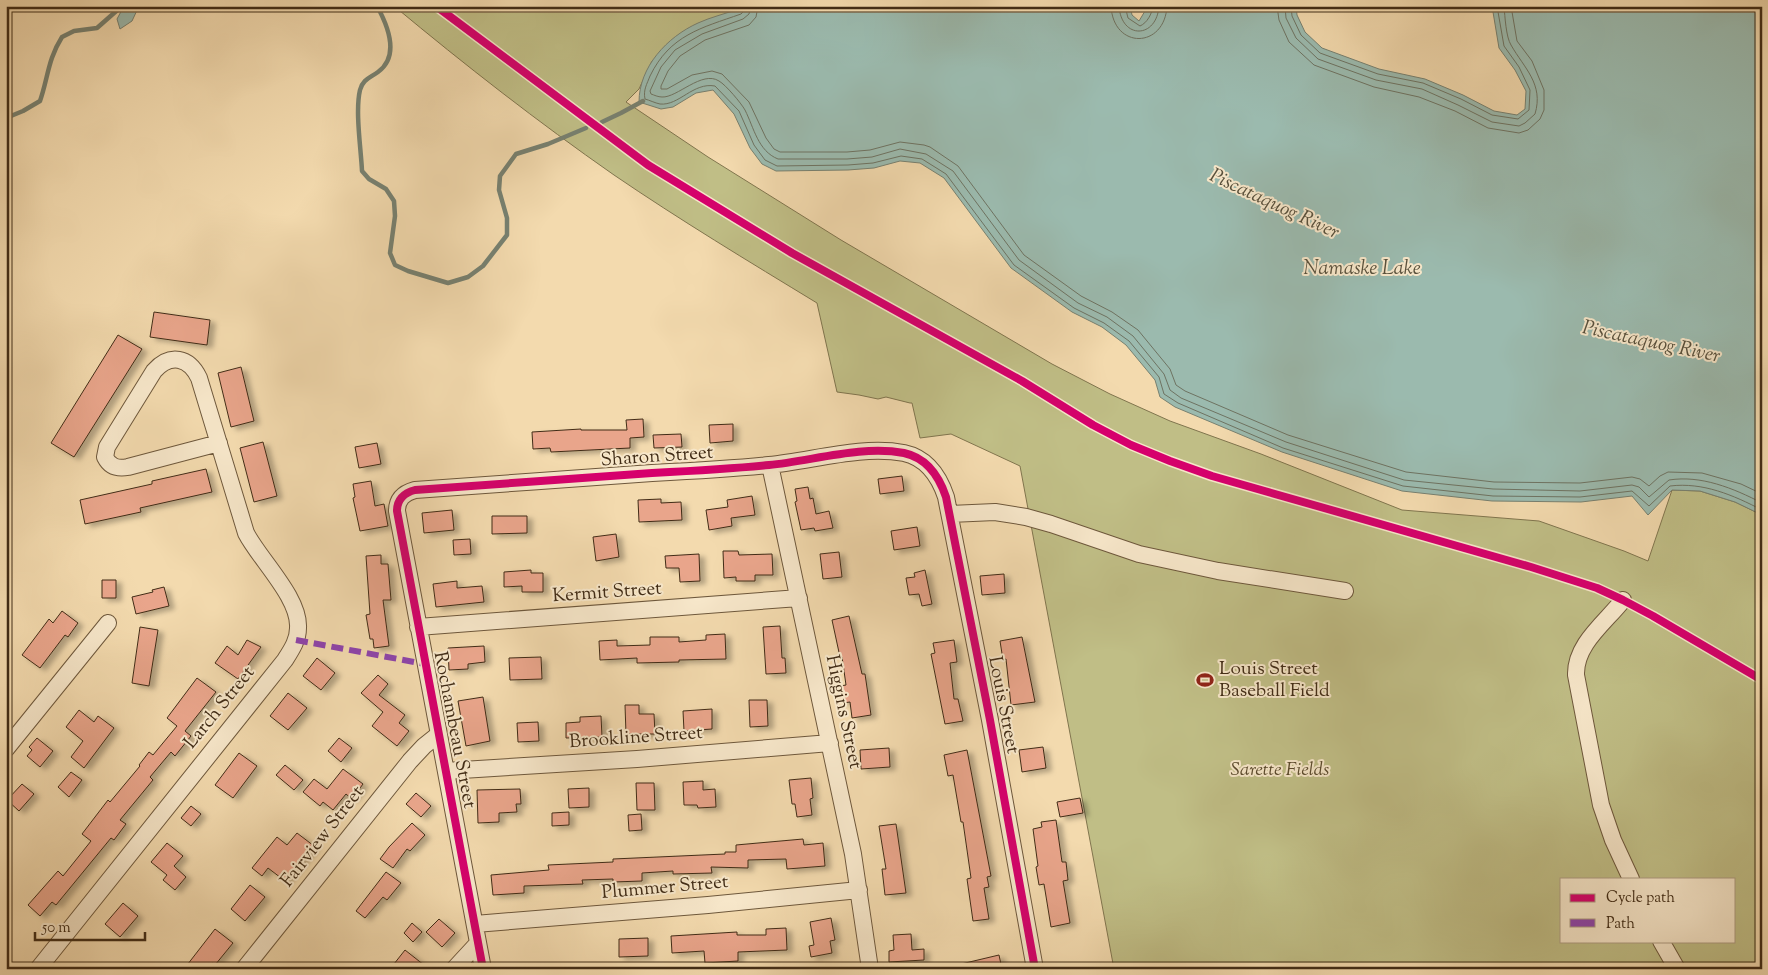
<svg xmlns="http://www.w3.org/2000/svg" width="1768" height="975" font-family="'Sorts Mill Goudy',serif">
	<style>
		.green { fill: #c0be86; stroke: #80754e; fill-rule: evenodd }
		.water { fill: #9bbaae; stroke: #778171 }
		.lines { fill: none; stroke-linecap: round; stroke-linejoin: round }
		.shore { stroke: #6e7362; stroke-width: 1 }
		.stream { stroke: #778171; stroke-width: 4.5 }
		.building { fill: #e9a58b; stroke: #412c16; filter: url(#shadow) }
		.minor-casing { stroke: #6e583c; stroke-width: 18 }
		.minor { stroke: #f7e7ca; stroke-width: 16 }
		.quiet { stroke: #8e44ad; stroke-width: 6; stroke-dasharray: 12 6; stroke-linecap: butt }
		.cycleway-casing { stroke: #f7e7ca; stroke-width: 11 }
		.cycleway { stroke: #d6006c; stroke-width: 8 }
		.labels { text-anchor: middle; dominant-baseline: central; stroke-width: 4; stroke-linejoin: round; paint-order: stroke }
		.street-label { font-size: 19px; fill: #412c16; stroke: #f7e7ca }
		.poi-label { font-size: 19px; fill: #412c16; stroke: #f7e7ca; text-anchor: start }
		.park-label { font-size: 19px; font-style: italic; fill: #5a492c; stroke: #f7e7ca }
		.water-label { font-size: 20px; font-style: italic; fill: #58503c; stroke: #f7e7ca }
	</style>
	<defs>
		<filter id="shadow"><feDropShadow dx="5.5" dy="3" stdDeviation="2.5" flood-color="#0004"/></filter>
	</defs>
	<rect width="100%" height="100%" fill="#f3daae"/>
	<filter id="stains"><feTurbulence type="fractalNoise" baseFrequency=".004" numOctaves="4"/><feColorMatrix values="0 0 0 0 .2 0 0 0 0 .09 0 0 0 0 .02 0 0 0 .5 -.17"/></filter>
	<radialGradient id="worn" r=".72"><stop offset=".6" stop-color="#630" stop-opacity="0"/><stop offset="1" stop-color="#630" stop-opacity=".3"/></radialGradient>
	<path class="green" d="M394 6H742L652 61 639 89 626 102 708 157 841 240 1052 364 1110 394 1170 421 1261 454 1402 510 1539 521 1624 551 1648 561 1672 490 1700 491 1735 502 1762 515V969H1114L1020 466 951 434 920 438 912 403H910L886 397 878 399 859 395 837 392 817 303C748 261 680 220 614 175 538 122 465 65 394 6ZM1562 879H1734V941H1562Z"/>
	<path class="water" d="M124 6H139L132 21 120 29 117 19Z
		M742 6H1130L1132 15 1139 21 1148 6H1296L1297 15 1305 32 1322 48 1379 69 1425 79 1463 95 1494 111 1517 115 1525 109 1526 91 1515 70 1499 48 1492 6H1762V515L1735 502 1700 491 1672 490 1648 515 1632 496 1581 502 1492 501 1402 491 1282 452 1175 407 1160 397 1155 380 1126 345 1102 327 1072 312 1011 268 944 178 920 163 900 161 874 168 848 170 776 171 762 164 750 148 734 114 713 90 696 93 673 107 661 109 639 102C639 67 667 37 698 23 711 17 725 14 738 9Z"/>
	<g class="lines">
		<path class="shore" d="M745 6 744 11 741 14C701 28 670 35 650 76 647 84 643 90 645 99 649 100 655 103 660 104 679 106 693 82 715 86L739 111 754 145 765 160 777 166 848 165 873 163 901 156 922 159 946 174 1014 265 1074 308 1104 323 1129 341 1159 377 1164 394 1178 403 1283 448 1403 486 1493 496 1580 497 1632 491 1649 506 1670 486C1703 482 1733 495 1762 510
			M751 6 749 14 743 19 702 34 675 50 661 67 650 91 651 94C654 95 658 97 662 97 677 98 702 70 719 81 726 85 741 103 745 110 754 128 758 151 778 159H847L872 157 900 149 926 154 953 171 1019 260 1078 303 1107 317 1133 336 1164 374 1170 390 1181 398 1286 442 1404 480 1493 489 1580 491 1632 485 1639 487 1649 497 1669 480C1701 475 1733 488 1762 503
			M758 6 756 17 749 25 705 40 680 56 668 71 661 86V89H667L692 75 712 71 722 74 749 102 766 138 774 149 780 152H847L870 150 900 142 924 145 930 147 958 166 1024 255 1081 296 1112 312 1138 330 1170 369 1176 385 1185 391 1288 435 1406 472 1494 482 1580 483 1632 477 1640 479 1649 486 1660 476 1668 472 1702 473 1741 484 1762 494
			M1111 6C1113 50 1165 49 1167 6
			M1119 6C1121 40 1157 39 1159 6
			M1125 6 1128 18 1140 26C1147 23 1152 14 1153 6
			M1277 6 1279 20 1289 42 1314 65 1374 87 1419 97 1455 111 1488 128 1519 133 1528 130 1540 119 1544 110V90L1532 61 1517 41 1511 6
			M1285 6 1286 18 1296 38 1318 59 1376 80 1422 89 1458 105 1492 122 1519 126 1525 123 1535 114C1544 84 1524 68 1511 45 1506 37 1505 17 1504 6
			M1291 6 1292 16 1301 35 1320 53 1378 74 1423 83 1461 99 1492 115 1518 119 1529 110 1530 90 1519 67 1504 46 1497 6"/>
		<path class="stream" d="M377 6C388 26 400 56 378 72 370 78 363 79 360 90 355 111 361 149 362 171L369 179 386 189 394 201 395 216 390 253 395 265 408 271 448 283 468 277 483 266 507 235V218L499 190 500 176 516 154 548 144 586 128
			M6 118 23 111 40 101C48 78 48 59 62 37L74 31 97 28 122 6
			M602 122 621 113 643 101
			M6 384 8 389 6 404"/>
	</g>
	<path class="building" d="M154 312 210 320 207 345 150 337Z
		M118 335 142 349 74 457 51 443Z
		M241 367 254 421 231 427 218 373Z
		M643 419 644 437 630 438V448L551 452 550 448 533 449 532 432 581 429V430H627L626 420Z
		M733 424V441L710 443 709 425Z
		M681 434 682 447 654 448 653 435Z
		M263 442 277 496 254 502 240 448Z
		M377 443 381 464 359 468 355 447Z
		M206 469 212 492 140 508 141 512 85 524 80 500 152 484V481Z
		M902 476 904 491 880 494 878 479Z
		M371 481 375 506 384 504 388 526 360 531 353 498 355 497 353 484Z
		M808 487 810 499 813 498 816 514 829 511 833 528 815 531 814 528 801 530 795 502 797 501 795 489Z
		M752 496 755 515 731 518 732 526 709 530 706 510 728 507 727 500Z
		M661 499V503L681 502 682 520 639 522 638 500Z
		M452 510 454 530 424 533 422 513Z
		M492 516H527V533L492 534Z
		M917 527 920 546 894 550 891 531Z
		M616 534 619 557 596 561 593 537Z
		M470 539 471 554 454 555 453 540Z
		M723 551H738L739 555 772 554 773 575H755V581H736V577L724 578Z
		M839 552 842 577 823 579 820 554Z
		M699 554 700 581 680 582 679 568H666L665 556Z
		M381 555V564H388L391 600H383L389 646 374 648 373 639H370L366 615 370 614 366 556Z
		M531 570V573H543V592H522V586L504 587V572Z
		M925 570 932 604 922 606 919 594 909 595 906 578 915 577 914 573Z
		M1004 574 1005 593 982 595 980 576Z
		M102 580H116V598H102Z
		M457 581V588L482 586 484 602 436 607 433 584Z
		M164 587 169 606 136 614 132 597 153 592 152 590Z
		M62 611 78 623 68 637 65 635 40 668 22 655 49 619 53 623Z
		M849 616 862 674H865L871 715 852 718 850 702 843 703 840 686 846 685 842 657H840L832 620Z
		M780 626 782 658H785L786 673 766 674 763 627Z
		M140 627 158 630 149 686 132 683Z
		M725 634 726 659 679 660V662L637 663V658L600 660 599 641 617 640V646L650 645V637H679V642L706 640V635Z
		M1022 637 1035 702 1011 705 1006 659 1003 660 1000 641Z
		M247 640 261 647 238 679 215 663 227 646 238 655Z
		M954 640 957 662 950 663 954 699H958L963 721 945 724 931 654 935 653 933 643Z
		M484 646 485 662 468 664V669L449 670 448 648Z
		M541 657 542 679 510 680 509 658Z
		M317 658 335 673 321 690 303 676Z
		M378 675 388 684 379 695 405 715 399 723 409 731 397 746 372 726 383 712 361 693Z
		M197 678 216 692 185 731 191 736 175 756 171 752 150 777 153 780 120 820 126 824 114 840 111 838 56 905 52 902 40 916 28 905 58 871 63 876 91 841 82 834 108 800 110 802 140 766 139 765 149 752 153 755 177 726 167 718Z
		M288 693 307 708 288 730 270 716Z
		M483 697 490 741 466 746 458 701Z
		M749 700H767L768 726 750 727Z
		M625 705H639V714H654L655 734H626Z
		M712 709V729L684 731 683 711Z
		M79 710 94 722 98 716 114 728 84 768 71 757 83 741 66 727Z
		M601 716 602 737 566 738V723L580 722V717Z
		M538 722 539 741 518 742 517 723Z
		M37 738 53 751 40 767 27 756 32 750 29 747Z
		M339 738 352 748 341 762 328 751Z
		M1043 747 1046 768 1022 772 1019 750Z
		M889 748 890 767 861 769 860 750Z
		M967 750 991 876 987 877 989 887 984 888 989 919 973 921 967 879 971 878 963 822H961L953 775 948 776 944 755Z
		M239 753 257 766 233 798 215 785Z
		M285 765 303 780 294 790 276 775Z
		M343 769 363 784 352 799 346 794 333 810 323 802 320 806 303 792 314 779 327 789Z
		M71 772 82 780 69 797 58 787Z
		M811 778 813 798 810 799 812 815 797 817 795 804H792L789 780Z
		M703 781V790L715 789 716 807 698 808 697 805H684L683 782Z
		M636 783H654L655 810H637Z
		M22 784 34 794 19 811 7 800Z
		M589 788V807L569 808 568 789Z
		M520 789 521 804H516L517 812 499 813V822L478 823 477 790Z
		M416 793 431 806 421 817 406 804Z
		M1080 798 1083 813 1060 817 1057 802Z
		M191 806 201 814 191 826 181 818Z
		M569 812V825L552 826V813Z
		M641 814 642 830 629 831 628 815Z
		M1056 820 1062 862H1066L1068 880 1063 881 1070 923 1051 927 1044 884 1039 885 1036 867 1038 866 1033 829 1042 827 1041 822Z
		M412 823 425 835 410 851 407 849 393 868 380 859 389 847Z
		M896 824 906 893 885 895 882 869H886L879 826Z
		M297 833 314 846 285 881 268 868 262 876 252 868 277 837 287 845Z
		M803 839 804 845 823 843 825 866 787 869 786 859 748 860V868L711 867 712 873 673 874V871L642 873V881L613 882V879L582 880 583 884 524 886V893L493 895 491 875 549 870 548 865 613 862V859L725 854V852H736V845Z
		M167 843 183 856 174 866 186 877 175 890 163 880 167 875 151 862Z
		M386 872 401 883 387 900 383 897 365 918 356 911Z
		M250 885 265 897 245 921 231 909Z
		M123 903 138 916 120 937 105 924Z
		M831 918 835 940 830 941 832 953 811 957 809 946 814 945 810 922Z
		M439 919 455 933 442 947 426 932Z
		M412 923 422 932 413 942 404 933Z
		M786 928 787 950 738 952V961L705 963 704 951 672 953 671 936 737 932V935H766V929Z
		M215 929 233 943 215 965 212 963 207 969H184Z
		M911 934 912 950 924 949V960L889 962V951L894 950 893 935Z
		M648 938V956L619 957V939Z
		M405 950 429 969H390Z
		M999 955 1002 969H962L961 964Z"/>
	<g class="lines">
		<g class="minor-casing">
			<path id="minor" d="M770 465 853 854 870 969
				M950 514 995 512 1026 517 1051 524 1139 554 1218 571 1345 591
				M1623 600C1606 622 1575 644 1576 675L1601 805 1613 840 1631 879
				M418 627 799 598
				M6 749 108 623
				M446 771 637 759 830 743
				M475 924 708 905 859 890
				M1661 941 1677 969
				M38 969 285 660C292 649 298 640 298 628 300 598 260 560 246 533L199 378C189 357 170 353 154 371L107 447 105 457C110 467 117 469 128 467L219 443
				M244 969 410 761 424 746 439 734
				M454 969 478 943
				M483 969 397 511C397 499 404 493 415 490 494 484 573 479 652 473 691 471 730 469 769 465 812 461 861 445 904 453 927 458 939 476 946 497L990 720 1035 969"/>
		</g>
		<use href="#minor" class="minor"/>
		<path class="quiet" d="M296 640 425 664"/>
		<g class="cycleway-casing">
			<path id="cycleway" d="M436 6 648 165 792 253 1022 381 1093 425 1131 445 1170 461 1212 476 1531 567 1597 588 1623 600 1653 616 1762 680
				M483 969 397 511C397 499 404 493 415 490 494 484 573 479 652 473 691 471 730 469 769 465 812 461 861 445 904 453 927 458 939 476 946 497L990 720 1035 969"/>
		</g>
		<use href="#cycleway" class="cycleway"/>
	</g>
	<defs>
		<g id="stadium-bare" transform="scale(1.35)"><path d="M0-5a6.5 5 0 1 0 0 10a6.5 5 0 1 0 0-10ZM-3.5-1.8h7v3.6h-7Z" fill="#8f2418" stroke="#f7e7ca" stroke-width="2.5" paint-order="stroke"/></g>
	</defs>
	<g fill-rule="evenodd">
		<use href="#stadium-bare" x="1205" y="680"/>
	</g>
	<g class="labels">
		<g class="street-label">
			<text transform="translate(657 457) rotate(-4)">Sharon Street</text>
			<text transform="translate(607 593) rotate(-4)">Kermit Street</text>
			<text transform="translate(1003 705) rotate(79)">Louis Street</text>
			<text transform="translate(220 708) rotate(-51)">Larch Street</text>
			<text transform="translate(843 712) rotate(78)">Higgins Street</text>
			<text transform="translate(454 730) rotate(79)">Rochambeau Street</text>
			<text transform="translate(636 738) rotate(-4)">Brookline Street</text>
			<text transform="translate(323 837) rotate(-52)">Fairview Street</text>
			<text transform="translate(665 888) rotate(-5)">Plummer Street</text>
		</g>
		<g class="poi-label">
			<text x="1219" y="669">Louis Street<tspan x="1219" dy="22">Baseball Field</tspan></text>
		</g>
		<g class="park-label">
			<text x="1280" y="770">Sarette Fields</text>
		</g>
		<g class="water-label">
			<text transform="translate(1274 205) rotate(25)">Piscataquog River</text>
			<text x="1362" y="269">Namaske Lake</text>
			<text transform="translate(1651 343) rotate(12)">Piscataquog River</text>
		</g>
	</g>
	<rect width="1768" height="975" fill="none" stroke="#f3daae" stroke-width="25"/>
	<rect x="8" y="8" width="1753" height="960" fill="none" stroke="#412c16" stroke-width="2.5"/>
	<rect x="12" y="12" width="1743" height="950" fill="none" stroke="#412c16"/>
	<rect x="1560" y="878" width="175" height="65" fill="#f7e7ca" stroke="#ae9c82"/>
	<rect x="1570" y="894" width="25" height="8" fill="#d6006c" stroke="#ae9c82"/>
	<text x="1606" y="902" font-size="15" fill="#412c16">Cycle path</text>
	<rect x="1570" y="919" width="25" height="8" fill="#8e44ad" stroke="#ae9c82"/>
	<text x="1606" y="928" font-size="15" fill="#412c16">Path</text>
	<path d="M35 932v8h110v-8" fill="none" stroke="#412c16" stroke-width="2.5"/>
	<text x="42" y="932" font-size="15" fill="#412c16" stroke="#f7e7ca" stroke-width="4" paint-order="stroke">50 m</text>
	<rect width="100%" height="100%" filter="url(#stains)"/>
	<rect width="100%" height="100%" fill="url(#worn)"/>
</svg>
